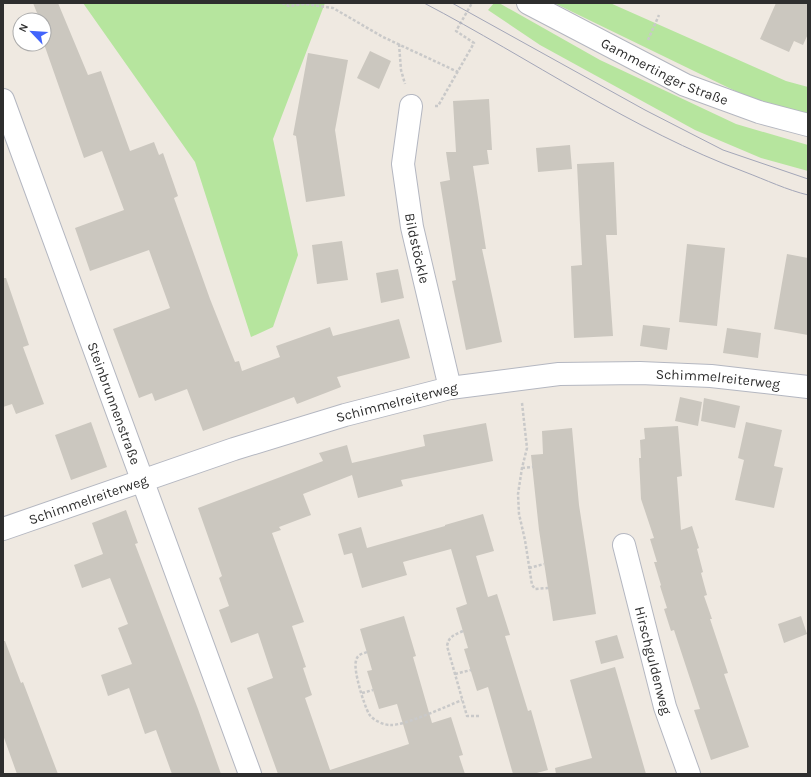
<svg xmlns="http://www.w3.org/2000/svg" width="811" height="777" font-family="Karla,sans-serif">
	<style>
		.green { fill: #b6e59e }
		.building { fill: #cbc7bf }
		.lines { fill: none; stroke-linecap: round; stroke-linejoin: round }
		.minor-casing { stroke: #b4b7c1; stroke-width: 24 }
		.path { stroke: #c9c9c9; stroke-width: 2.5; stroke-dasharray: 3 2; stroke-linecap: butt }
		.minor { stroke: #fff; stroke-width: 22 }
		.tram { stroke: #a3a6b8; stroke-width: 1 }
		.labels { text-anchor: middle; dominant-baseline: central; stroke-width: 4; stroke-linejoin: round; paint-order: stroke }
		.street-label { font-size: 14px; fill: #2e2e2e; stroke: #fff }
	</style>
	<rect width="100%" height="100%" fill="#efe9e1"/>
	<path class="green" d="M83 3H325L273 139 298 255 273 327 251 337 195 162Z
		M494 3H499L600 60 736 124 808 145V171L761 158 695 130 540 45 488 10Z
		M554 3H610L786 81 808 87V117L772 109Z"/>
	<path class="building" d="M33 3H58L88 75 101 71 130 151 154 142 159 155 163 153 178 196 174 198 210 299 235 362 239 361 242 371 280 357 276 346 330 327 333 336 399 319 410 358 337 377 341 387 297 404 294 397 203 431 187 389 155 401 152 393 139 398 113 329 170 308 149 250 90 271 75 228 124 210 102 151 84 158 44 44V20H35L39 18Z
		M776 3H808V34L803 45 794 41 789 52 760 39Z
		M370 51 391 61 379 89 357 78Z
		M308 53 348 60 335 130 345 196 306 202 296 136 293 135Z
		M489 99 492 150H487L489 164 473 166 486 249H482L502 342 466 350 452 281 456 280 440 182 450 180 446 152H456L453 101Z
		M570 145 572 169 538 172 536 148Z
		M614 162 617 235H606L613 336 574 338 571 266 582 265 577 164Z
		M342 241 348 280 317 284 312 245Z
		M687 244 725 248 717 326 679 322Z
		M787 254 808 258V335L774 329Z
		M398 269 404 298 381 303 376 273Z
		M3 278H6L29 345 23 347 44 404 16 414 12 404 3 407Z
		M643 325 670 328 667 350 640 346Z
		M727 328 761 333 758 358 723 353Z
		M680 397 702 402 698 426 675 421Z
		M704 398 740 406 735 428 701 421Z
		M91 422 107 467 71 480 55 435Z
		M746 422 782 430 774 466 783 468 774 508 735 500 744 460 738 458Z
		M486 423 493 461 401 480 403 486 358 498 352 475 303 494 311 515 279 527 281 530 272 533 304 622 292 626 306 667 303 668 312 695 305 698 330 770 409 744 397 704 379 709 367 671 372 670 360 629 404 616 416 656 413 657 432 723 451 717 463 755 459 756 465 774H278L247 688 273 678 258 633 231 643 219 610 229 606 219 578 222 576 198 508 323 461 319 453 347 445 352 463 425 446 423 435Z
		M678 426 682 476 677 477 681 530 692 526 699 548 697 549 703 572 701 573 707 595 704 596 712 619H710L728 673 724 674 749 747 711 760 694 710 700 709 674 630 671 631 664 609 667 608 660 586 661 585 654 562H657L650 539 654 538 641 499 639 458H641L640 440 645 439 644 428Z
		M572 428 579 505 596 614 553 621 539 530 531 455 543 454 542 431Z
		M126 510 138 543 135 544 198 709 221 774H172L156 730 145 734 129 688 108 696 101 675 132 664 118 628 128 624 110 578 82 588 74 565 103 554 92 523Z
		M483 514 494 551 476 556 488 597 497 594 510 635 505 636 528 711 531 710 548 770 533 774H513L488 687 477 691 464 649 468 648 456 608 467 604 451 549 403 562 407 575 362 588 352 553 344 555 338 534 361 527 367 548 445 526V525Z
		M801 616 807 634 784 643 778 624Z
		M617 635 624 658 601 664 595 641Z
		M3 641H5L21 683 23 682 58 774H17L3 735Z
		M615 667 646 774H556L555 768 592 758 570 680Z"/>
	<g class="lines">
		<g class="minor-casing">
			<g id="minor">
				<path id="s1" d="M528 3 685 85 759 112 808 125"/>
				<path id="s2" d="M3 100 250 774"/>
				<path id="s3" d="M411 106 403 164 412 227 450 388"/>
				<path id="s4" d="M3 529 234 449 345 415 450 388 559 374 640 373 711 376 808 387"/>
				<path id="s5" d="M624 545 665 707 689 774"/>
			</g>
		</g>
		<path class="path" d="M282 3 289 6 305 4 333 8 383 37 458 72
			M648 40 659 15
			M399 44 401 70 405 84
			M435 106H438L474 43 456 31 472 3
			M522 403 527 448 522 468 518 494 519 514 525 540 532 585 535 589 548 588
			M522 468 533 467
			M529 568 544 564
			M463 631C454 635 449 636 447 646L467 716H480
			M367 652C361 654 357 655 356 661 353 670 364 705 369 714 373 720 383 725 390 725 404 726 447 706 462 700
			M455 674 471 670
			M362 693 373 690"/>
		<use href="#minor" class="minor"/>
		<path class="tram" d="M424 3C531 59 632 130 745 172 766 180 787 190 808 195
			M452 3 645 110 723 150 808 179"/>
	</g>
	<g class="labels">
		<g class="street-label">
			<text stroke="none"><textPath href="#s1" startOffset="153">Gammertinger Straße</textPath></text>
			<text stroke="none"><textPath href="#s3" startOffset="144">Bildstöckle</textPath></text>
			<text stroke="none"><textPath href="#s4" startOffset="738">Schimmelreiterweg</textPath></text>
			<text stroke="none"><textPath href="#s2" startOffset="323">Steinbrunnenstraße</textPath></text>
			<text stroke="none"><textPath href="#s4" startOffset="414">Schimmelreiterweg</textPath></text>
			<text stroke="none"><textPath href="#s4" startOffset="90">Schimmelreiterweg</textPath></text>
			<text stroke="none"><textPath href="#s5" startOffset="119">Hirschguldenweg</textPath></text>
		</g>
	</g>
	<rect width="811" height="777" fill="none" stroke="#2e2e2e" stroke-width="8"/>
	<g transform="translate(32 32) rotate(295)"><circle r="19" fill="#ffffff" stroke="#ababab"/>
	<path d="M0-3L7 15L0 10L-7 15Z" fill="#4264fb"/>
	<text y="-6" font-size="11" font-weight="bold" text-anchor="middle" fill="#2e2e2e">N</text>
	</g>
</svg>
